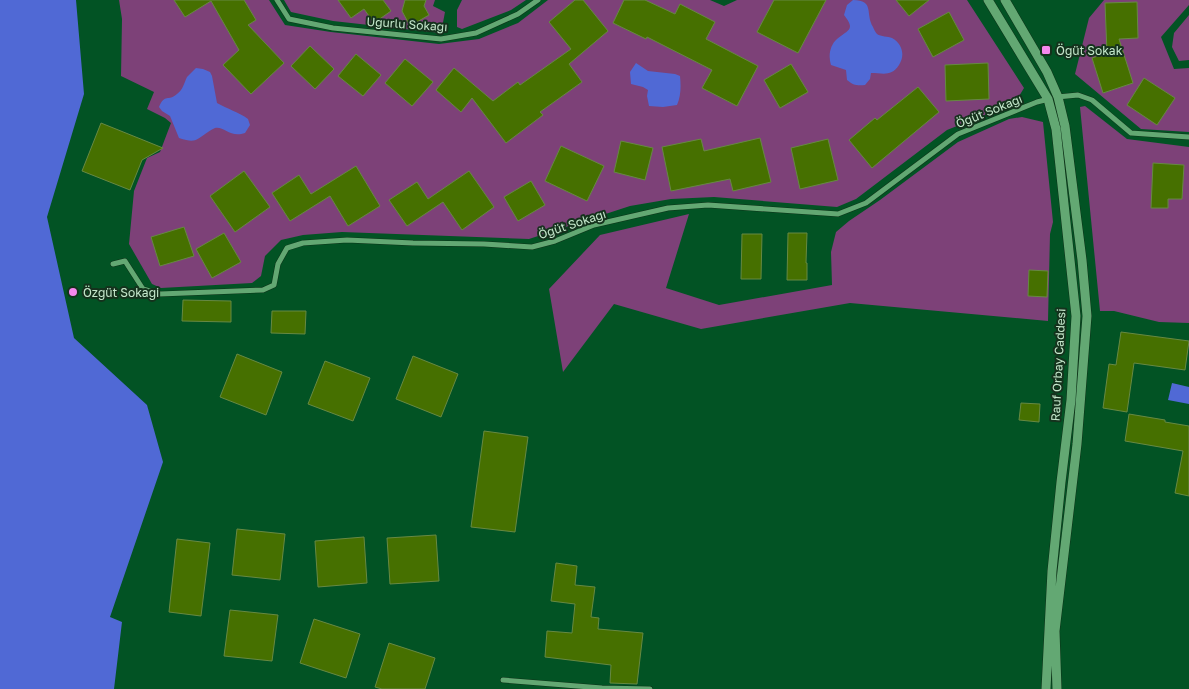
<svg xmlns="http://www.w3.org/2000/svg" width="1189" height="689" font-family="'Golos Text',sans-serif">
	<style>
		.green { fill: #7d4178 }
		.water { fill: #5069d5 }
		.building { fill: #467000; stroke: #678943 }
		.lines { fill: none; stroke-linecap: round; stroke-linejoin: round }
		.minor-casing { stroke: #0e3319; stroke-width: 6 }
		.tertiary-casing { stroke: #0e3319; stroke-width: 10 }
		.minor { stroke: #63a873; stroke-width: 5 }
		.tertiary { stroke: #63a873; stroke-width: 9 }
		.poi-dot { fill: #f688ed; stroke: #15321d; stroke-width: 2 }
		.labels { text-anchor: middle; dominant-baseline: central; stroke-width: 4; stroke-linejoin: round; paint-order: stroke }
		.street-label { font-size: 12px; fill: #c5e8cc; stroke: #15321d }
		.poi-label { font-size: 12px; fill: #c5e8cc; stroke: #15321d; text-anchor: start }
	</style>
	<rect width="100%" height="100%" fill="#025324"/>
	<path class="green" d="M119 0H269L285 25 331 32 439 44 479 39 518 23 548 0H710L724 6 737 0H967L1024 88 1015 103 947 130 856 199 837 207 714 197 671 199 630 206 529 239 342 232 303 235 281 240 265 256 261 276 252 283 161 288 152 284 129 244 134 191 147 158 160 152 171 123 165 118 147 109 154 92 121 76 122 19Z
		M284 0H435L433 6 445 12 441 33 333 21 291 12Z
		M462 0H526L511 10 462 29 457 27V10Z
		M1104 0H1189V5L1161 37 1174 69 1189 68V132L1141 129 1075 74 1089 18Z
		M1189 15V60L1179 61 1172 47 1174 33Z
		M1085 106 1127 139 1189 147V323L1159 322 1114 311H1100L1080 107Z
		M1022 117 1043 122 1053 222 1050 234 1048 321 850 303 701 329 614 304 563 372 549 289 600 235 689 214 666 288 719 305 832 285 831 252 836 232 849 221 880 200 958 142 1009 119Z"/>
	<path class="water" d="M0 0H76L84 94 47 217 74 338 147 405 163 462 110 617 122 622 114 689H0Z
		M853 0C875 0 865 14 873 27 874 29 875 32 877 34 881 37 888 36 892 38 903 44 905 56 899 65 891 77 883 73 871 73L870 79 865 85C857 86 853 85 847 80L846 70 831 65C828 56 830 45 837 39 848 30 856 30 844 15L847 5Z
		M636 63 648 71 675 74 680 76C681 86 681 96 677 105L663 107 649 106 647 96 648 90 643 87 631 84 630 72Z
		M196 68 203 69 210 72 212 76 217 103C227 109 239 112 248 119L250 125 245 133C230 138 224 126 215 128 212 129 210 131 208 132 195 141 195 143 179 138L170 116 162 111 159 107C165 93 168 102 177 94 183 90 184 83 187 77 190 74 193 71 196 68Z
		M1172 383 1189 387V404L1168 400Z"/>
	<path class="building" d="M174 0H244L256 20 248 25 284 63 251 94 223 65 239 50 211 1 185 17Z
		M338 0H383L391 11 374 23 364 9 351 18Z
		M405 0H426L424 6 429 15 410 26 402 11Z
		M575 0H583L608 31 569 64 582 82 540 112 543 115 506 143 472 98 461 112 436 90 454 68 493 101 518 82 520 85 571 49 549 22Z
		M624 0H645L675 14 680 4 715 22 706 39 758 66 737 106 702 88 712 70 647 37 646 39 613 23Z
		M774 0H826L798 53 757 32Z
		M896 0H929L909 16Z
		M1137 2 1138 38 1119 39 1133 83 1103 93 1092 58 1107 53 1105 3Z
		M949 12 964 40 933 57 918 29Z
		M310 46 334 69 315 89 291 66Z
		M356 54 381 75 363 96 338 76Z
		M405 59 433 82 412 106 385 83Z
		M988 63 989 99 946 101 945 65Z
		M791 64 808 92 780 108 764 80Z
		M1144 78 1175 98 1157 125 1127 105Z
		M918 87 939 112 872 168 849 140 875 118 877 120Z
		M101 123 163 148 142 160 130 190 82 171Z
		M760 138 771 182 733 191 730 179 671 191 662 147 701 139 704 151Z
		M828 139 838 180 800 189 791 148Z
		M621 141 653 148 645 180 614 172Z
		M561 146 604 166 587 201 545 181Z
		M1153 163 1184 165 1182 199H1168V208H1151Z
		M356 166 380 206 348 226 330 196 290 221 272 193 299 175 311 194Z
		M244 171 270 207 235 232 210 196Z
		M469 171 494 207 462 230 443 202 407 226 389 200 417 182 428 199Z
		M531 181 545 205 518 221 504 197Z
		M184 227 194 256 160 266 151 237Z
		M224 233 241 262 212 278 196 249Z
		M788 233H807L806 263H807V280H787Z
		M742 234H762L761 279H741Z
		M1029 270 1048 271 1047 297 1028 296Z
		M183 300 231 301V322L182 321Z
		M272 311H306L305 334 271 333Z
		M1121 332 1189 341 1185 370 1134 363 1127 412 1103 408 1109 364 1116 365Z
		M237 354 282 372 266 415 220 397Z
		M413 356 458 374 441 417 396 399Z
		M325 361 370 378 353 421 308 404Z
		M1021 403 1040 404 1039 422 1019 420Z
		M1129 414 1165 420V422L1189 426V496L1175 493 1183 451 1125 441Z
		M484 431 528 437 515 532 471 527Z
		M237 529 285 534 280 580 232 575Z
		M436 535 439 581 390 584 387 538Z
		M364 537 367 583 318 587 315 541Z
		M177 539 210 543 201 616 169 612Z
		M556 563 577 566 575 585 595 587 591 617 599 618 598 629 643 633 637 684 610 683 611 665 545 657 547 631 572 633 575 604 551 601Z
		M230 610 278 615 272 661 224 656Z
		M314 619 360 634 346 678 300 663Z
		M389 643 435 658 425 689H382L375 687Z"/>
	<g class="lines">
		<g class="minor-casing">
			<path id="minor" d="M277 0 289 19 333 28 441 39 476 33 518 14 538 0
				M1057 97 1078 95 1092 100 1131 133 1189 137
				M113 264 125 261 143 289 160 294 263 290 274 285 278 264 287 248 303 243 347 240 413 243 484 244 532 247 555 241 594 225 668 208 708 205 838 214 866 203 958 134 1037 102 1049 99
				M503 680 602 688 650 689"/>
		</g>
		<g class="tertiary-casing">
			<path id="tertiary" d="M988 0 1048 99 1056 129 1076 316 1071 400 1061 482 1052 571 1046 689
				M1005 0 1047 72 1058 97 1065 126 1082 260 1087 316 1077 444 1055 631 1057 689"/>
		</g>
		<use href="#minor" class="minor"/>
		<use href="#tertiary" class="tertiary"/>
	</g>
	<g class="poi-dot">
		<rect x="1041" y="45" width="10" height="10" rx="2.5"/>
		<circle cx="73" cy="292" r="5"/>
	</g>
	<g class="labels">
		<g class="street-label">
			<text transform="translate(407 24) rotate(4)">Uğurlu Sokağı</text>
			<text transform="translate(989 111) rotate(-22)">Öğüt Sokağı</text>
			<text transform="translate(572 224) rotate(-18)">Öğüt Sokağı</text>
			<text transform="translate(1058 365) rotate(-87)">Rauf Orbay Caddesi</text>
		</g>
		<g class="poi-label">
			<text x="1056" y="50">Öğüt Sokak</text>
			<text x="83" y="292">Özgüt Sokagi</text>
		</g>
	</g>
</svg>
